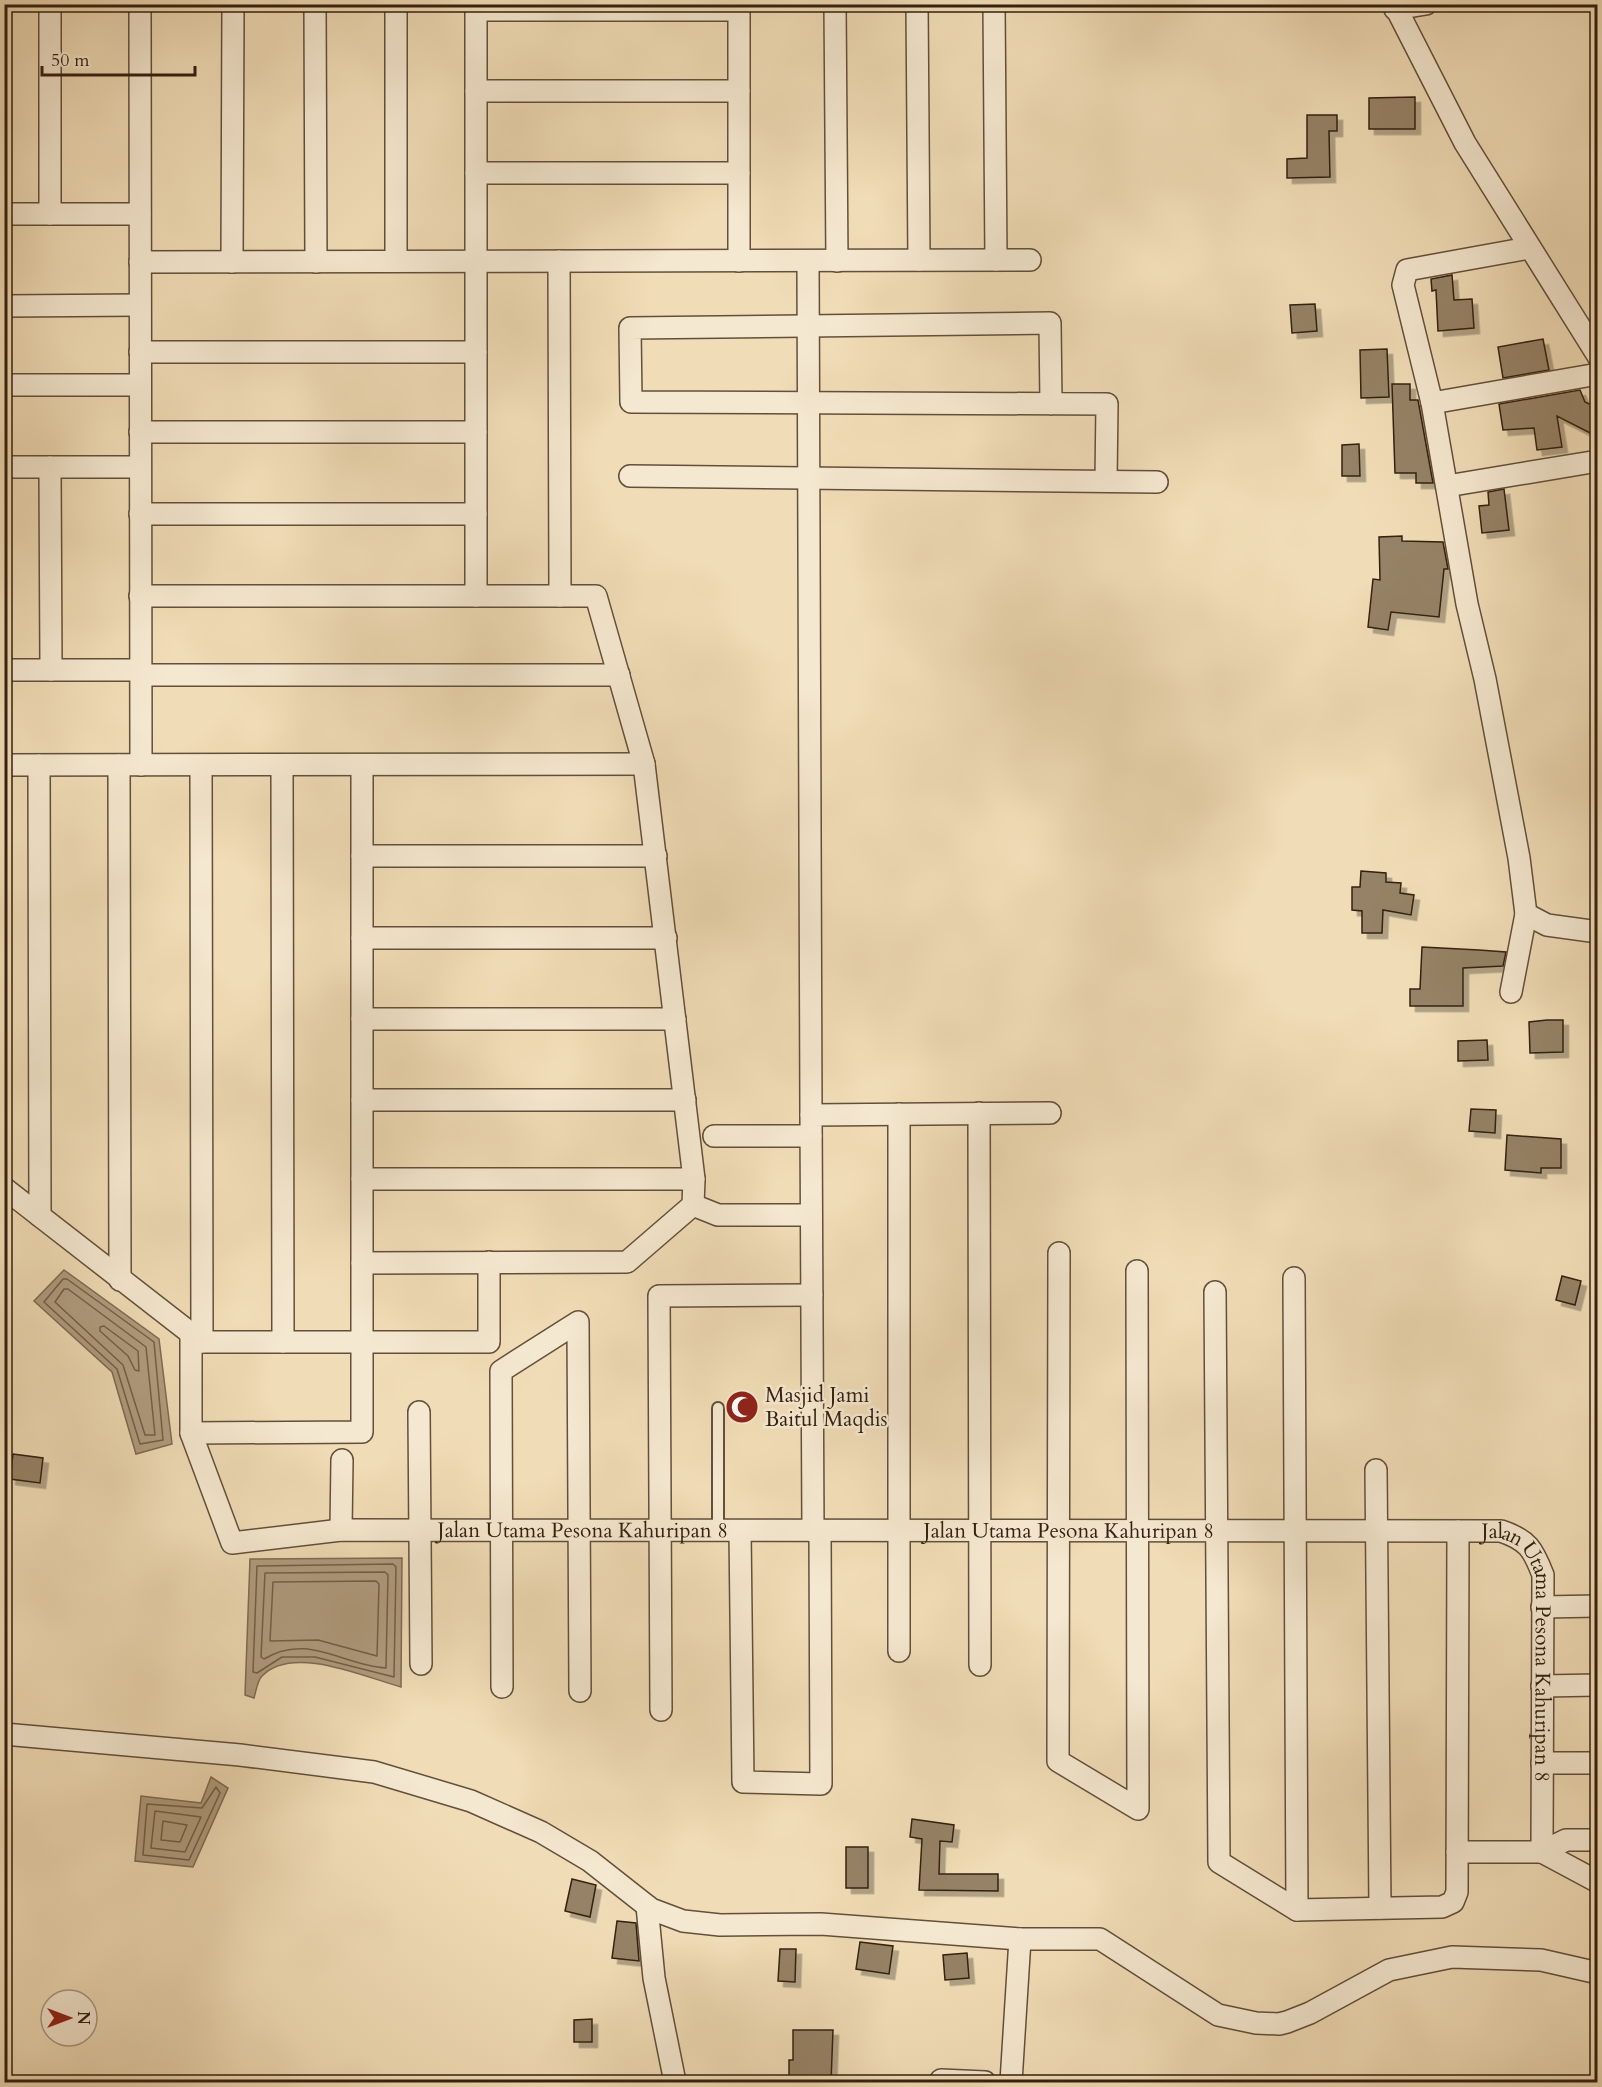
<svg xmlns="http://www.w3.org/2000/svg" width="1602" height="2087" font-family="Cardo,serif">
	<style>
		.water { fill: #b09c7e; stroke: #7e6a52; stroke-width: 1.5 }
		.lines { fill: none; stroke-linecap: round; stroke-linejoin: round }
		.shore { stroke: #725e47; stroke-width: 1.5 }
		.building { fill: #968266; stroke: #342010; stroke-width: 1.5; filter: url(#shadow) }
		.service-casing { stroke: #634f3a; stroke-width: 14 }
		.minor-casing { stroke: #634f3a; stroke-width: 24 }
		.service { stroke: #f5e8d0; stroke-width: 10 }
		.minor { stroke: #f5e8d0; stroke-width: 21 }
		.labels { text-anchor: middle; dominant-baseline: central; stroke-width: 5; stroke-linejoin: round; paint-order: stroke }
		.poi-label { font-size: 21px; fill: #342010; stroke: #f5e8d0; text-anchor: start }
		.street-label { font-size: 21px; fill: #342010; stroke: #f5e8d0 }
	</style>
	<defs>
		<filter id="shadow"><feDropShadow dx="5.5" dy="5.5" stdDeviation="0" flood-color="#0004"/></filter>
	</defs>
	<rect width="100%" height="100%" fill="#f0dcb6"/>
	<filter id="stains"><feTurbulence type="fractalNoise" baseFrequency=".00333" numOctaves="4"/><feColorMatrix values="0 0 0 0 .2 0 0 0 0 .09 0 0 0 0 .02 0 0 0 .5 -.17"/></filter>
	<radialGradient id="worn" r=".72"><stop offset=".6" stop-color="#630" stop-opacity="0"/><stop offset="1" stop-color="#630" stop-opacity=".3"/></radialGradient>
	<path class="water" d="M64 1270 159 1339 172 1444 136 1454 112 1372 34 1301Z
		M402 1558 401 1687C365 1677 292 1644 262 1676 257 1681 256 1692 254 1698L245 1695 250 1559Z
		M211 1777 228 1788 193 1867 135 1861 141 1796 201 1803Z"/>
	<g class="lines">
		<path class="shore" d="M63 1279H67L154 1342 163 1440 140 1444 117 1369 44 1302Z
			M64 1289H68L146 1347 155 1435H145L123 1365 55 1302Z
			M100 1327 104 1326 138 1351 139 1371 135 1370 128 1356 100 1331Z
			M393 1564 396 1567 394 1677 315 1657H282L257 1673 253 1672 257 1566Z
			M385 1572 388 1575 386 1668C343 1666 308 1632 264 1659L261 1657 265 1573Z
			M376 1581 379 1584 377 1656 318 1640 270 1641 273 1582Z
			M216 1787 220 1793 189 1860 143 1855 147 1804 202 1808Z
			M155 1811 201 1817 185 1852 151 1848Z
			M163 1821 187 1825 180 1842 161 1840Z"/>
	</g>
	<path class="building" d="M1415 97V129H1369V98Z
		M1307 115H1337V131H1329L1330 177 1287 178V159L1307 158Z
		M1452 275 1454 300 1472 299 1474 328 1438 331 1436 290 1432 291 1431 279Z
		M1315 304 1317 331 1292 333 1290 305Z
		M1543 339 1549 370 1503 378 1498 347Z
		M1387 349 1389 397 1361 398 1360 350Z
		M1392 384H1410V400H1418L1433 483H1416V473H1395Z
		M1580 390 1585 402 1598 408V437L1557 416 1562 447 1537 450 1534 428 1503 430 1499 404Z
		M1359 444 1360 476H1342V445Z
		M1504 489 1509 530 1482 533 1479 506 1489 505 1488 492Z
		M1402 536V541L1443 542 1448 569H1444L1439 617 1391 612 1388 630 1368 627 1373 579 1380 580 1379 537Z
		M1361 871 1386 873V882L1401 883 1400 893 1414 895 1411 915 1383 910 1382 933H1362V911L1352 910V887H1360Z
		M1422 947 1479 950 1506 952 1503 966 1463 968V1006H1410V989H1420Z
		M1547 1020H1563V1052L1530 1053 1529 1022Z
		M1487 1040 1488 1060 1458 1061V1041Z
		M1471 1109 1496 1110 1495 1133 1469 1131Z
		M1507 1135 1561 1139V1168H1541V1173L1505 1170Z
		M1562 1276 1581 1281 1575 1305 1556 1300Z
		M13 1454 43 1458 40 1483 10 1479Z
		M912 1819 954 1825 952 1842 940 1841 939 1874H998V1891L919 1890 922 1839 910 1837Z
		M846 1847H868V1888H846Z
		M572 1879 596 1885 590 1917 565 1911Z
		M617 1921 636 1923 639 1961 612 1958Z
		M860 1942 893 1946 889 1974 856 1969Z
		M780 1949H796L795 1982 778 1981Z
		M967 1953 969 1978 945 1980 943 1955Z
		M592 2019V2042H574V2020Z
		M793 2030H833L831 2082H789V2060H793Z"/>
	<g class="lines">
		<g class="service-casing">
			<path id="service" d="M718 1531V1408"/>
		</g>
		<g class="minor-casing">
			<g id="minor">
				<path d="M50 4V214H140"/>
				<path d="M140 4 141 765"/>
				<path d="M315 4 316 262"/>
				<path d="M396 4V261"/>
				<path d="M476 4V596"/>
				<path d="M739 4V261"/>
				<path d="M835 4 837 261"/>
				<path d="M917 4 919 260"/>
				<path d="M994 4 996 260"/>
				<path d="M1394 4 1465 143 1598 356"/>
				<path d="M1395 9 1426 4"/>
				<path d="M476 10H739"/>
				<path d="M476 91H739"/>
				<path d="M476 173H739"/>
				<path d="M4 214H50"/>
				<path d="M1529 248 1407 270 1403 285 1432 403 1467 604 1485 679 1519 858 1526 914 1547 925 1598 932"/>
				<path d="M559 261 560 596"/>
				<path d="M808 261 811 1115"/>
				<path d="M140 262 1030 260"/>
				<path d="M232 262 233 4"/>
				<path d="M4 306 140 305"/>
				<path d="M140 352H476"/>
				<path d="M4 385H140"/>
				<path d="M1432 403 1598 374"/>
				<path d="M1051 404 1050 323 630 328 631 402 1107 404 1106 481"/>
				<path d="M140 432H476"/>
				<path d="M4 467H140"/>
				<path d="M50 467 51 670"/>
				<path d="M630 476 1157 482"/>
				<path d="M1447 486 1598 461"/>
				<path d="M140 514H476"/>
				<path d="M140 596H596L644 764 694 1179 693 1205 627 1262 362 1263"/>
				<path d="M4 670H140"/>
				<path d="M140 675H619"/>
				<path d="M4 765 644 764"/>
				<path d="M39 765 40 1216"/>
				<path d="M119 765 120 1280"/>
				<path d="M201 765 202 1342"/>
				<path d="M282 765 283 1342"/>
				<path d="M362 856H656"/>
				<path d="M362 938H666"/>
				<path d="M1511 992 1526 914"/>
				<path d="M362 1019H675"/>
				<path d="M362 1100H685"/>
				<path d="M979 1113 980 1665"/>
				<path d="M899 1114V1651"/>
				<path d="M714 1136H811"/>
				<path d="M362 1179H694"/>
				<path d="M4 1188 202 1342H489V1262"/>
				<path d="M693 1205 718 1215H811"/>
				<path d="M1059 1253 1058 1761 1138 1809 1137 1271"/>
				<path d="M1294 1278 1297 1910"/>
				<path d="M1215 1292 1219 1862 1297 1910 1442 1907 1453 1902 1457 1892 1458 1531"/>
				<path id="s1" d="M191 1336V1433L232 1543 341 1530 1501 1531C1528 1540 1533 1549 1543 1575L1542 1852"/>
				<path d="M419 1412 421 1664"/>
				<path d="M191 1433 362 1432V765"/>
				<path d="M1376 1470 1380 1908"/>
				<path d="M341 1530 342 1460"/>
				<path d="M740 1531 743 1782 821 1784 820 1531"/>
				<path d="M813 1531 811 1115 1050 1113"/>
				<path d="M1542 1607 1598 1606"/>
				<path d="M1542 1686 1598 1685"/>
				<path d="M502 1687 501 1371 578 1322 580 1691"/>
				<path d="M661 1710 659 1296 812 1295"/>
				<path d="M4 1734 240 1755 374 1772 471 1801 541 1832 590 1861 651 1909 683 1921 720 1925 821 1924 1020 1939H1100L1218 2015 1256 2023 1279 2024 1287 2022 1310 2013 1389 1970 1452 1957 1541 1960 1598 1973"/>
				<path d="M1542 1763H1598"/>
				<path d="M1457 1852H1542L1566 1840H1598"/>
				<path d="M1542 1852 1598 1882"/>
				<path d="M647 1906 654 1978 675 2082"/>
				<path d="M941 2080 985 2082"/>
				<path d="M1011 2082 1020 1939"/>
			</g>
		</g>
		<use href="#service" class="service"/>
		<use href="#minor" class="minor"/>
	</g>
	<defs>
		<g id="mosque-disc" transform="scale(1.725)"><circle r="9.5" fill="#8f2418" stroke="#f5e8d0"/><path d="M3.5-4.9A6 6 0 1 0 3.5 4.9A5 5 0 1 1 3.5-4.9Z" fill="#fff"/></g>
	</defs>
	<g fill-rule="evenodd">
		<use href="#mosque-disc" x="742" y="1407"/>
	</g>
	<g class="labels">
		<g class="poi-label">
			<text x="765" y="1395">Masjid Jami<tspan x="765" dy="24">Baitul Maqdis</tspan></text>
		</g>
		<g class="street-label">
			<text stroke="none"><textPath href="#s1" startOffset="566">Jalan Utama Pesona Kahuripan 8</textPath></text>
			<text stroke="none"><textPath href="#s1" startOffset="1052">Jalan Utama Pesona Kahuripan 8</textPath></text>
			<text stroke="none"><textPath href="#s1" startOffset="1610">Jalan Utama Pesona Kahuripan 8</textPath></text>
		</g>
	</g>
	<rect width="1602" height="2087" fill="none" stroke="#f0dcb6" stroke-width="24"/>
	<rect x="6" y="6" width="1590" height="2075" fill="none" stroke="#342010" stroke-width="3"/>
	<rect x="12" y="12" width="1578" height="2063" fill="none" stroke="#342010" stroke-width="1.5"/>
	<g transform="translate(69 2018) rotate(90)"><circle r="28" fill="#f5e8d0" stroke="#a89883" stroke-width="1.5"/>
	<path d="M0-4.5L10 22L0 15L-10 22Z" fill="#8f2418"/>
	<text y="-9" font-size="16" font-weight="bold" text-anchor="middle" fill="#342010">N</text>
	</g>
	<path d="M42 66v9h153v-9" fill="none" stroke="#342010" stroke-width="3"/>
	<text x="51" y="66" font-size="18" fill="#342010" stroke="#f5e8d0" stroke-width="4.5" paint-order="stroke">50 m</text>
	<rect width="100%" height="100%" filter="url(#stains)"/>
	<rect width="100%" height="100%" fill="url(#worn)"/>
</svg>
